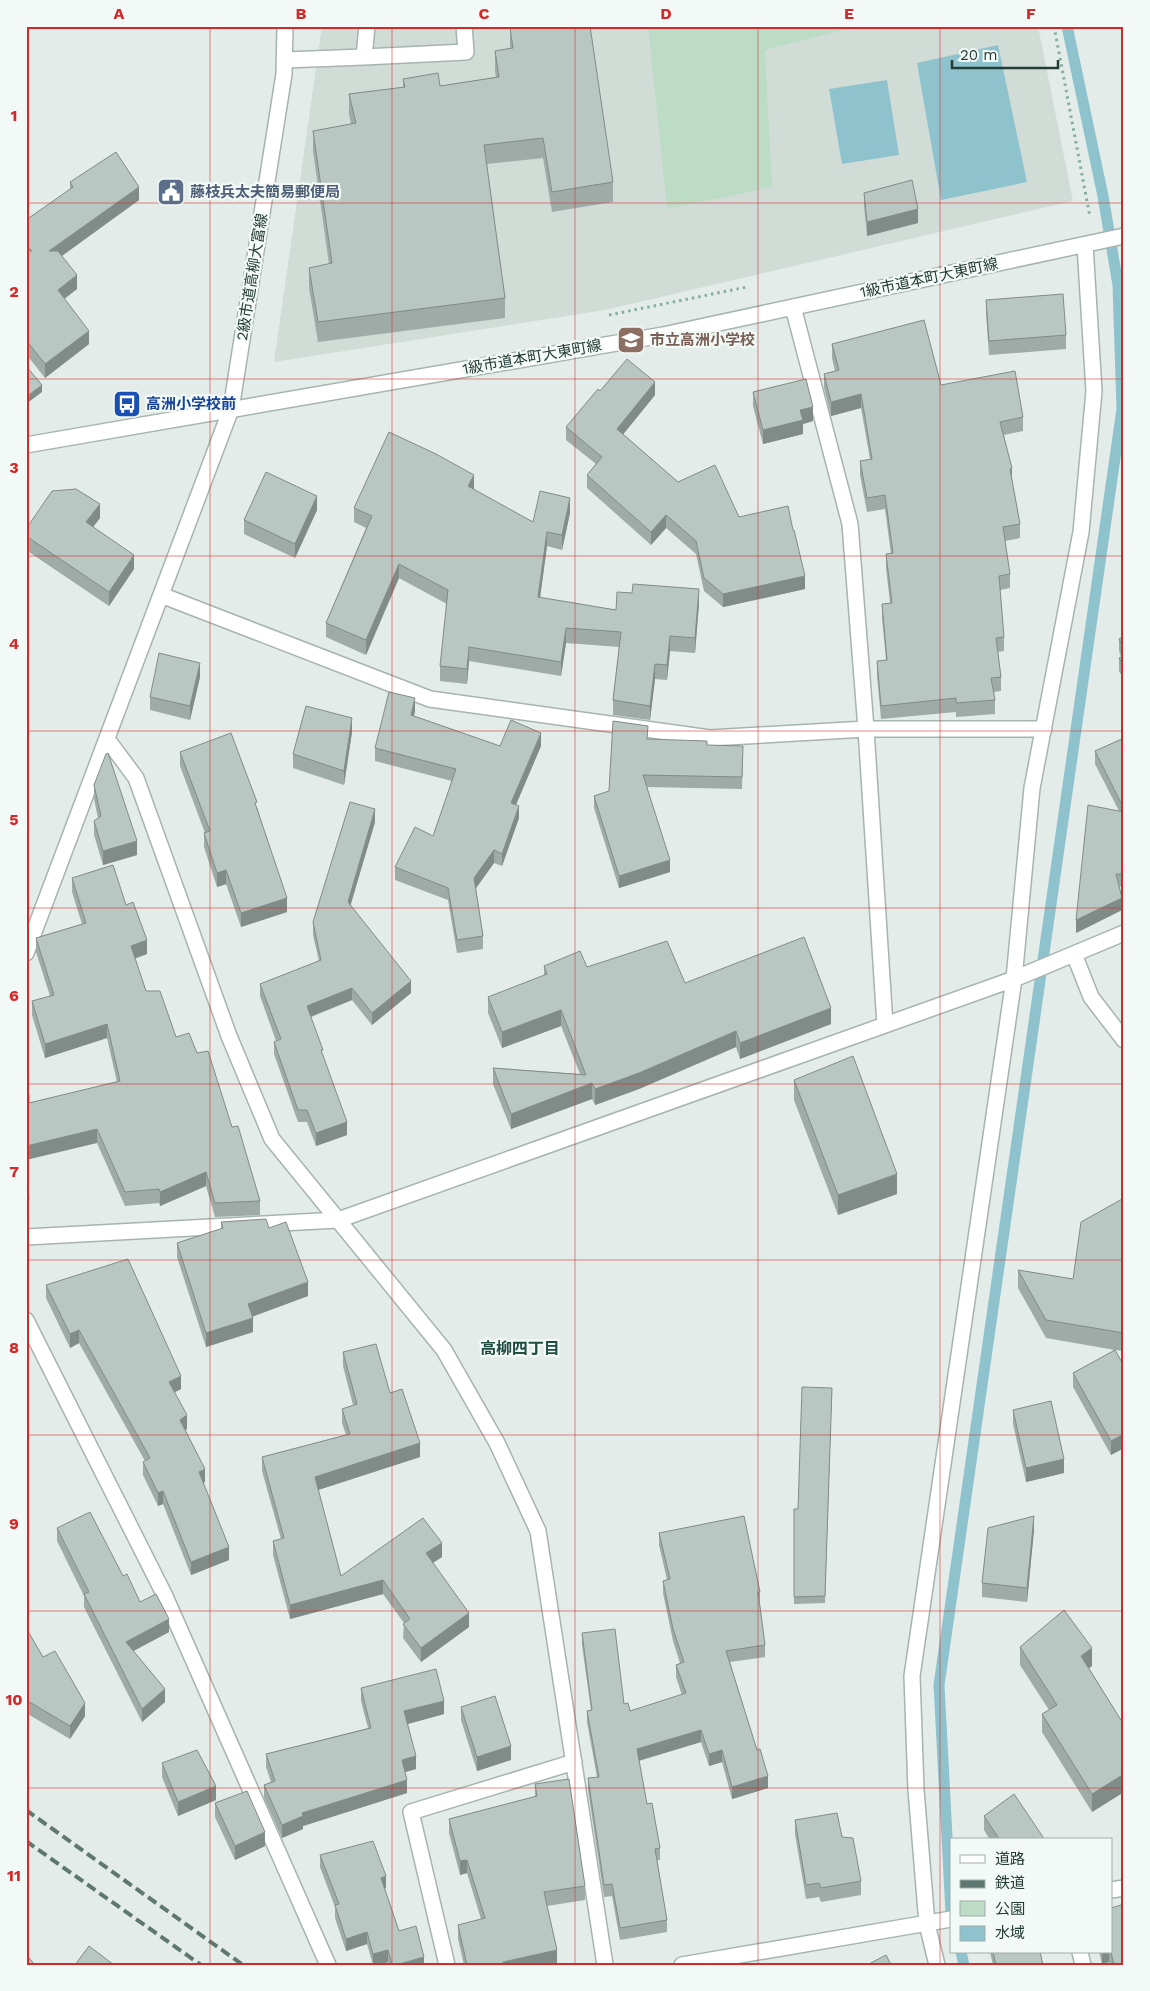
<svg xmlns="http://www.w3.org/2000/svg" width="1150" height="1991" font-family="'Work Sans','Noto Sans JP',sans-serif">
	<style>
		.built { fill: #d1dcd7 }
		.green { fill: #bddcc6 }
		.water { fill: #8ec3ce }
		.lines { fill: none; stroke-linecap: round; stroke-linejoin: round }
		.stream { stroke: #8ec3ce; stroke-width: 11 }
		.minor-casing { stroke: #a6b4af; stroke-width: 18 }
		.path { stroke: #85aea2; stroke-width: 3; stroke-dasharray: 2.5 4; stroke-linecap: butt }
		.minor { stroke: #fff; stroke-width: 15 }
		.rail { stroke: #5e7871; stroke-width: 4; stroke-dasharray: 10 5; stroke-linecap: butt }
		.wall { fill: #9eaba6 }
		.shaded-wall { fill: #818b87 }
		.building { fill: #b8c7c1; stroke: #818b87 }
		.grid { fill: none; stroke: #d62828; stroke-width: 1; stroke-opacity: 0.55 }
		.labels { text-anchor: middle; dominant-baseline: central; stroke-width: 4.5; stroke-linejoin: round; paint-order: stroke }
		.service-label { font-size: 15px; font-weight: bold; fill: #4e5e75; stroke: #f3f9f6; text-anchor: start }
		.street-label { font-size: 15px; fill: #243c36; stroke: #f3f9f6 }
		.education-label { font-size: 15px; font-weight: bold; fill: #785e54; stroke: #f3f9f6; text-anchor: start }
		.transit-label { font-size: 15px; font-weight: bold; fill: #164399; stroke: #f3f9f6; text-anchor: start }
		.neighbourhood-label { font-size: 16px; font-weight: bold; fill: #214d43; stroke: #f3f9f6 }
		.neatline { fill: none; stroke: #d62828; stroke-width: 2 }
		.grid-label { font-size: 16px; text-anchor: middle; font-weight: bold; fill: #d62828 }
	</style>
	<rect width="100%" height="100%" fill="#e3ece8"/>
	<path class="built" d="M322 26H1038L1073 201 605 310 274 362Z"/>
	<path class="green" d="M648 26H859L765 50 772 187 667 209Z"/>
	<path class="water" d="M998 45 1027 182 941 200 917 63Z
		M887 80 899 155 842 164 829 89Z"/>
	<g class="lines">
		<path class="stream" d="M951 1913 939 1685 1122 409 1118 285 1103 196 1067 26
			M961 1952 964 1965"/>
		<g class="minor-casing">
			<path id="minor" d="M364 57 466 52 464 26
				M284 60 364 57 367 26
				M793 307 850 524 866 729 885 1025
				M26 445 663 335 1124 236
				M161 595 430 699 710 738 866 729H1044
				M107 739 136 778 229 1036 272 1139 444 1350 497 1443 538 1531 605 1965
				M26 953 231 409 284 74 285 26
				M1074 954 1091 997 1124 1040
				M26 1237 338 1220 1014 979 1124 933
				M26 1320 164 1594 328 1965
				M1111 1890 1124 1888
				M1080 1952 1083 1965
				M447 1965 411 1812 574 1762
				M682 1965 951 1919
				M937 1965 927 1924 916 1790 912 1676 1014 979 1032 788 1081 532 1094 391 1085 245"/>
		</g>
		<path class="path" d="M1054 26 1090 217
			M609 315 747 287"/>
		<use href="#minor" class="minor"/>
		<path class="rail" d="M26 1810 243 1965
			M26 1841 201 1965"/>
	</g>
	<path class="wall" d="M26 26H41L26 28Z
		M510 28 613 182V202L552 212 543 158 487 164 505 298V318L318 342 309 288V268L329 264 313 151V131L351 124 349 114V94L403 87V79L440 86 496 77 495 71V51L510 48Z
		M70 182 139 200 62 256 77 289 64 298 89 344 45 378 26 354V220L70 190Z
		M864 193 918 223 867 236 864 206Z
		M986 300 1066 335V349L989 355 986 314Z
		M832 344 941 385 1023 417V431L1004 435 1020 524V538L1005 541 1010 574V588L1000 590 1004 637V651L998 652 1001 677V691L994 692 995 700V714L956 717V712L881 719 877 675V661L886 660 882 618V604L890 603 886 568V554H891L885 509 867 512 860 475V461L870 459 861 408 831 416 824 388V374L835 371 832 358Z
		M600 391 655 395 623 434 678 482 739 517 805 589 723 607 704 591 696 554 666 528 651 545 587 488V475L596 464 566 440V427Z
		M753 392 813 421 803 424V434L763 444 753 406Z
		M474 490 533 522 570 513 562 550 547 546 540 598 616 610 699 604 695 653 670 651 667 680 655 679 650 720 613 715V700L619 647 566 643 561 676 469 661 467 684 440 681V666L447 604 399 578 366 655 326 637V623L366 528 354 522V508Z
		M317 510 295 558 244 534V520Z
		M100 518 93 527 134 569 109 606 26 550V529Z
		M1124 636V680L1119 671V658L1121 657 1119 651V639Z
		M200 677 190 720 150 710V697Z
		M415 711 414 716 500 746H541L516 805 519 818 502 866 494 863 476 888 483 936V949L457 953 448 900 395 880V867L433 836 452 781 375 761V748Z
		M352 732 344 785 293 768V754Z
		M1124 738V886L1119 887 1122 910 1076 933 1119 811 1095 764V751Z
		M648 739 707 745 743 759 742 789 647 787 670 872 619 888 594 808V796L609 791Z
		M180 752 257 807 287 912 241 927 226 884 217 887 204 847V833H205L180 766Z
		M94 785 137 855 103 865 94 835V821L98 818 94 799Z
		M375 822 350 905 411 993 372 1025 352 1000 311 1017 347 1135 316 1146 307 1122H298L274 1054V1042L276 1041 260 996V984L319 961 313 935V922Z
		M72 878 126 905 147 954 135 958 146 991 176 1037 197 1053 232 1127 260 1201V1215L215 1217 206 1186 160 1206 159 1203 125 1206 97 1143 29 1103 117 1082 107 1038 45 1058 32 1015V1001L50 996 36 952V938L82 924 72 892Z
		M544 966 587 967 685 983 831 1024 740 1059 736 1047 639 1089 595 1105 592 1099 511 1129 493 1084V1068L580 1074 561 1026 502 1048 488 1013V997L544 976Z
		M794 1080 897 1194 838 1215 794 1100Z
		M26 1167 29 1199V1213H26Z
		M1124 1198V1351L1115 1350 1124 1366V1448L1111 1455 1073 1387V1373L1115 1350 1046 1338 1018 1288V1270L1073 1279Z
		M221 1222 269 1228 308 1296 252 1317 253 1332 206 1347 177 1257V1243L221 1229Z
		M46 1285 181 1389 175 1392 187 1429 185 1430 205 1482 203 1483 229 1560 191 1575 163 1504 158 1506 143 1475V1462L145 1461 79 1343 70 1348 46 1298Z
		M343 1352 390 1393 420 1457 318 1490 341 1576 442 1557 433 1563 469 1627 421 1662 403 1638 404 1623 383 1594 290 1619 273 1555V1541L281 1539 262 1471V1457L346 1435 342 1423V1409L353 1405 343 1366Z
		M832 1388 825 1603 794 1604V1509H798Z
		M1013 1410 1064 1473 1026 1482 1013 1424Z
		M57 1528 123 1576 140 1602 169 1632 133 1651 165 1702 142 1722 84 1607V1596L57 1541Z
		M1034 1530 1027 1602 982 1597V1583Z
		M659 1533 760 1592V1604L765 1645V1657L730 1662 768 1788 732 1799 722 1762 709 1766 701 1742 639 1761 647 1804 660 1848V1860H657L667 1920V1932L620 1940 612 1896 604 1897 588 1790V1778L597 1777 587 1722V1711L591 1710 582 1645V1633L624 1704 630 1711 682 1695 676 1677V1665L680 1663 673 1641 663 1593V1581L667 1580 659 1545Z
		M26 1628 43 1657 85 1716 70 1739 26 1713Z
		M1020 1647 1092 1666 1089 1668 1124 1725V1792L1092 1812 1042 1732V1714L1049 1710 1020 1665Z
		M361 1688 444 1714 408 1724 416 1769 405 1772 407 1793 303 1826V1829L282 1838 264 1798V1785L271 1782 266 1767V1754L368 1728 361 1701Z
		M461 1707 511 1760 477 1771 461 1720Z
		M162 1763 216 1800 178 1816 162 1777Z
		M535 1784 585 1886V1900L547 1906 557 1964 464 1965 458 1939V1925L481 1919 467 1873 460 1875 449 1833V1819L535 1797Z
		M215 1803 265 1846 235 1860 215 1817Z
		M984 1816 1045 1840H990L984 1830Z
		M795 1820 842 1837 861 1881V1895L821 1902 819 1897 806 1899 795 1834Z
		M320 1855 386 1888 384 1889 399 1931 424 1965H388V1962L378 1965H373L367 1944 346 1951 335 1918V1907L320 1867Z
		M990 1952H1040L1043 1965H993Z
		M1099 1952H1111L1124 1965H1110L1109 1962 1102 1964Z"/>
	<path class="shaded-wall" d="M139 187V200L49 265V251Z
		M918 209V223L867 236V222Z
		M77 275V289L58 304V290Z
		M89 331V344L45 378V364Z
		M655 382V395L617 442V429Z
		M42 385V392L26 404V397Z
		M861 394V408L831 416V402Z
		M813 407V421L803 424V434L763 444V430L800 410Z
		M1012 468V482L1010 469Z
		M474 475V490L468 486Z
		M317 496V510L295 558V544Z
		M570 498V513L562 550V535Z
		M100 504V518L86 536V522Z
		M666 515V528L651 545V532Z
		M547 532V546L538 612V597Z
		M134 555V569L109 606V592Z
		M399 564V578L366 655V640Z
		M805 576V589L723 607V594Z
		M699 589V604L695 653V638Z
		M566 628V643L561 676V662Z
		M670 636V651L667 680V665Z
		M469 647V661L467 684V669Z
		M200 663V677L190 720V706Z
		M655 664V679L650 720V706Z
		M415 698V711L411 727V715Z
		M352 718V732L344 785V771Z
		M541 733V746L511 816V803Z
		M519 806V818L502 866V854Z
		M375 809V822L348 914V902Z
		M137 841V855L103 865V851Z
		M494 850V863L474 891V878Z
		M670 860V872L619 888V876Z
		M226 870V884L217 887V873Z
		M287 898V912L241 927V913Z
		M1122 898V910L1076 933V920Z
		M147 940V954L131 960V946Z
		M411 981V993L372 1025V1013Z
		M352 988V1000L307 1018V1006Z
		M831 1008V1024L740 1059V1043Z
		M561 1010V1026L502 1048V1032Z
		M107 1024V1038L45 1058V1044Z
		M736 1031V1047L639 1089 595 1105V1089Z
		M592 1083V1099L511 1129V1114Z
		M347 1122V1135L316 1146V1133Z
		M97 1129V1143L26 1160V1146Z
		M206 1172V1186L160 1206V1192Z
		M897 1174V1194L838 1215V1195Z
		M308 1282V1296L248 1318V1304Z
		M253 1318V1332L206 1347V1333Z
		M79 1330V1343L70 1348V1334Z
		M181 1376V1389L169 1395V1382Z
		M187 1415V1429L180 1433V1420Z
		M1124 1434V1448L1111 1455V1441Z
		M420 1443V1457L315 1491V1477Z
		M1064 1459V1473L1026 1482V1468Z
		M205 1469V1482L199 1485V1472Z
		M28 1483V1497L26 1498V1484Z
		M163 1491V1504L158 1506V1493Z
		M1034 1516V1530L1027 1602V1588Z
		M442 1543V1557L426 1567V1553Z
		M229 1547V1560L191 1575V1562Z
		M383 1580V1594L290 1619V1605Z
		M469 1613V1627L421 1662V1648Z
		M169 1619V1632L126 1655V1642Z
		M1092 1648V1666L1081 1674V1656Z
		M165 1689V1702L142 1722V1709Z
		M444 1701V1714L404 1725V1711Z
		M85 1703V1716L70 1739V1726Z
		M701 1730V1742L637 1761V1749Z
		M511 1746V1760L477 1771V1757Z
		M722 1750V1762L709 1766V1754Z
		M416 1756V1769L402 1773V1760Z
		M1124 1774V1792L1092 1812V1794Z
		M768 1776V1788L732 1799V1787Z
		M407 1780V1793L303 1826V1829L282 1838V1825L302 1813Z
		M216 1786V1800L178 1816V1802Z
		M265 1832V1846L235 1860V1846Z
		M467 1860V1873L460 1875V1861Z
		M386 1876V1888L381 1890V1878Z
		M367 1932V1944L346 1951V1939Z
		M388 1950V1962L378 1965H373V1954Z
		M557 1950V1964L503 1965V1962Z
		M1102 1952H1109V1962L1102 1964Z
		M424 1957V1965H396Z"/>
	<path class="building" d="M523 26H590L613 182 552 192 543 138 484 145 505 298 318 322 309 268 332 263 313 131 356 123 349 94 405 87 403 79 438 73 440 86 499 77 495 51 513 48 510 28Z
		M116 152 139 187 49 251H58L77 275 58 290 89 331 45 364 26 340V251H32L26 245V220L73 187 70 182Z
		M912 180 918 209 867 222 864 193Z
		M1063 294 1066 335 989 341 986 300Z
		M924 320 941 385 1015 371 1023 417 1000 422 1012 468 1010 469 1020 524 1003 527 1010 574 999 576 1004 637 996 638 1001 677 991 678 995 700 956 703V698L881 706 877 661 887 660 882 604 892 603 886 554 893 553 885 495 867 498 860 461 872 459 861 394 831 402 824 374 839 370 832 344Z
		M627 359 655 382 617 429 678 482 715 465 739 517 788 506 793 530H794L805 576 723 594 704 578 696 541 666 515 651 532 587 475 602 457 566 427 598 389 600 391Z
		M26 366 42 385 26 397Z
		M806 379 813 407 800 410 803 420 763 430 753 392Z
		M389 432 436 454 474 475 468 486 533 522 540 491 570 498 562 535 547 532 538 597 616 610 617 592 632 593 633 584 699 589 695 638 670 636 667 665 655 664 650 706 613 700 621 632 566 628 561 662 469 647 467 669 440 666 448 590 399 564 366 640 326 623 372 516 354 508Z
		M266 472 317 496 295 544 244 520Z
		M76 489 100 504 86 522 134 555 109 592 26 536V529L52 491Z
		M1124 636V649L1119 639Z
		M159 653 200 663 190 706 150 697Z
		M1124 656V667L1119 658Z
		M389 692 415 698 411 715 500 746 511 720 541 733 511 803 519 806 502 854 494 850 474 878 483 936 457 940 448 888 395 867 415 827 433 836 456 769 375 748Z
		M306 706 352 718 344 771 293 754Z
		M613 721 648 726 647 739 707 741V745L743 746 742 777 643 775 670 860 619 876 594 796 609 791Z
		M231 733 257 802 255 803 287 898 241 913 226 870 217 873 204 833 210 831 180 752Z
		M1124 738V809L1095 751Z
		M108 753 137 841 103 851 94 821 101 816 94 785 106 754Z
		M350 802 375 809 348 902 411 981 372 1013 352 988 307 1006 323 1050H321L347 1122 316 1133 307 1110H298L274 1042 281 1039 260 984 321 960 313 922Z
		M1088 805 1124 812V874H1116L1122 898 1076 920Z
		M113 865 126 905 133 902 147 940 131 946 146 991H160L176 1037 189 1033 197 1053 208 1051 232 1127 238 1126 260 1201 215 1203 206 1172 160 1192 159 1189 125 1192 97 1129 26 1146V1094H29V1103L120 1081 107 1024 45 1044 32 1001 54 995 36 938 86 923 72 878Z
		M804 937 831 1008 740 1043 736 1031 639 1073 595 1089 592 1083 511 1114 493 1068 586 1075 561 1010 502 1032 488 997 547 974 544 966 580 951 587 967 667 941 685 983Z
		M853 1056 897 1174 838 1195 794 1080Z
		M26 1167 29 1199 26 1200Z
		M1124 1198V1333L1046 1320 1018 1270 1073 1279 1081 1222Z
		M266 1219 269 1228 286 1222 308 1282 248 1304 253 1318 206 1333 177 1243 223 1228 221 1222Z
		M128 1259 181 1376 169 1382 187 1415 180 1420 205 1469 199 1472 229 1547 191 1562 163 1491 158 1493 143 1462 150 1458 79 1330 70 1334 46 1285Z
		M376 1344 390 1393 402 1389 420 1443 315 1477 341 1576 423 1518 442 1543 426 1553 469 1613 421 1648 403 1624 410 1619 383 1580 290 1605 273 1541 284 1538 262 1457 350 1434 342 1409 357 1404 343 1352Z
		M1115 1350 1124 1366V1434L1111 1441 1073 1373Z
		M802 1387 832 1388 825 1596 794 1597V1509H798Z
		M1051 1401 1064 1459 1026 1468 1013 1410Z
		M90 1512 123 1576 127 1574 140 1602 156 1594 169 1619 126 1642 165 1689 142 1709 84 1594 89 1592 57 1528Z
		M744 1516 760 1592H758L765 1645 726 1651 757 1750 760 1749 768 1776 732 1787 722 1750 709 1754 701 1730 637 1749 647 1804 652 1803 660 1848 655 1849 667 1920 620 1928 612 1884 604 1885 588 1778 599 1777 587 1711 592 1710 582 1633 615 1629 624 1704 628 1703 630 1711 686 1693 676 1665 684 1662 673 1629 663 1581 670 1579 659 1533Z
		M1034 1516 1027 1588 982 1583 988 1528Z
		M1064 1610 1092 1648 1081 1656 1124 1725V1774L1092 1794 1042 1714 1057 1705 1020 1647Z
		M26 1628 43 1657 55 1651 85 1703 70 1726 26 1700Z
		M436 1669 444 1701 404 1711 416 1756 402 1760 407 1780 302 1813 303 1816 282 1825 264 1785 275 1781 266 1754 371 1728 361 1688Z
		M495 1696 511 1746 477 1757 461 1707Z
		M197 1750 216 1786 178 1802 162 1763Z
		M569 1779 585 1886 544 1892 557 1950 503 1962V1965H467L458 1925 485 1918 467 1860 460 1861 449 1819 537 1796 535 1784Z
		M247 1791 265 1832 235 1846 215 1803Z
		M1014 1794 1045 1840H1000L984 1816Z
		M837 1813 842 1837 853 1838 861 1881 821 1888 819 1883 806 1885 795 1820Z
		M373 1841 386 1876 381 1878 399 1931 416 1926 424 1957 396 1965H392L388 1950 373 1954 367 1932 346 1939 335 1905 339 1904 320 1855Z
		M1124 1904V1965H1114L1111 1952V1908Z
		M89 1946 114 1965H75Z
		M993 1952H1040L1043 1965H996Z
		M26 1954 34 1964 33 1965H26Z
		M886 1955 891 1965H867Z"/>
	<path class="grid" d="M210 26V1965M392 26V1965M575 26V1965M758 26V1965M940 26V1965M26 203H1124M26 379H1124M26 556H1124M26 731H1124M26 908H1124M26 1084H1124M26 1260H1124M26 1435H1124M26 1611H1124M26 1788H1124"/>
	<defs>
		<g id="civic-square" transform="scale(1.4375)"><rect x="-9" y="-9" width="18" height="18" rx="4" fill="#5c6f8a" stroke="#f3f9f6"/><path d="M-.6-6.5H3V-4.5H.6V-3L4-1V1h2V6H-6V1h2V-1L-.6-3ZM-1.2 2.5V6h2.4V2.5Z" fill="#fff"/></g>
		<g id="school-square" transform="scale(1.4375)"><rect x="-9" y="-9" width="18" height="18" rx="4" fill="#8d6e63" stroke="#f3f9f6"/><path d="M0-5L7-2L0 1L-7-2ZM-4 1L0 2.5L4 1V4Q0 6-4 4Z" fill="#fff"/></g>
		<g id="bus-square" transform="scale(1.4375)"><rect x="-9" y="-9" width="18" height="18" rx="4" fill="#1a4fb4" stroke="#f3f9f6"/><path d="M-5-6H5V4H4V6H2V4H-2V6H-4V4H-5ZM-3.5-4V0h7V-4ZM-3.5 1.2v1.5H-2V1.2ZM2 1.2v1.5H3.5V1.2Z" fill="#fff"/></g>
	</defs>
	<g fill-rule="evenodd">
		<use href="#civic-square" x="171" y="192"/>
		<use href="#school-square" x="631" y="340"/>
		<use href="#bus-square" x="127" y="404"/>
	</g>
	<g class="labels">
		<g class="service-label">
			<text x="190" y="192">藤枝兵太夫簡易郵便局</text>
		</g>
		<g class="street-label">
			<text transform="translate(252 277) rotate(-81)">2級市道高柳大富線</text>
			<text transform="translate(929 278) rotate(-12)">1級市道本町大東町線</text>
			<text transform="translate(532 357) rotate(-10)">1級市道本町大東町線</text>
		</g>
		<g class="education-label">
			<text x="650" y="340">市立高洲小学校</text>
		</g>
		<g class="transit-label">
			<text x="146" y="404">高洲小学校前</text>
		</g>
		<g class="neighbourhood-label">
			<text x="520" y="1348">高柳四丁目</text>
		</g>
	</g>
	<rect width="1150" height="1991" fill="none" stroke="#f3f9f6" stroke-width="55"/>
	<rect x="950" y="1838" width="162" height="115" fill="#f3f9f6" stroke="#a0ada9"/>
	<rect x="960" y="1855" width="25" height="8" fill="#ffffff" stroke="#a0ada9"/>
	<text x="995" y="1864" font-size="15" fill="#243c36">道路</text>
	<rect x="960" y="1880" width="25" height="8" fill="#5e7871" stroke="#a0ada9"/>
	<text x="995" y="1888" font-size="15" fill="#243c36">鉄道</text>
	<rect x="960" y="1901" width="25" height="15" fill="#bddcc6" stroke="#a0ada9"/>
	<text x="995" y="1914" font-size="15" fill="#243c36">公園</text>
	<rect x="960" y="1926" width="25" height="15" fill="#8ec3ce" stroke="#a0ada9"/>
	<text x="995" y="1938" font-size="15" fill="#243c36">水域</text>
	<path d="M952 60v8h106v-8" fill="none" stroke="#243c36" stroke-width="2.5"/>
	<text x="960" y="60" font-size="15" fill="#243c36" stroke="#f3f9f6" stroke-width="4" paint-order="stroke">20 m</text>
	<rect x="28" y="28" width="1094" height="1936" class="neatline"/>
	<g class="grid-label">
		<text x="119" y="19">A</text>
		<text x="301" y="19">B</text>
		<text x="484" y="19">C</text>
		<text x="666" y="19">D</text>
		<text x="849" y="19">E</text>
		<text x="1031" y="19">F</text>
		<text x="14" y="121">1</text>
		<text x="14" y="297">2</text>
		<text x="14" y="473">3</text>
		<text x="14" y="649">4</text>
		<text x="14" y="825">5</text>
		<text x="14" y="1001">6</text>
		<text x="14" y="1177">7</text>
		<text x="14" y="1353">8</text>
		<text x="14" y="1529">9</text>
		<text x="14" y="1705">10</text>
		<text x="14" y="1881">11</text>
	</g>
</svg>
